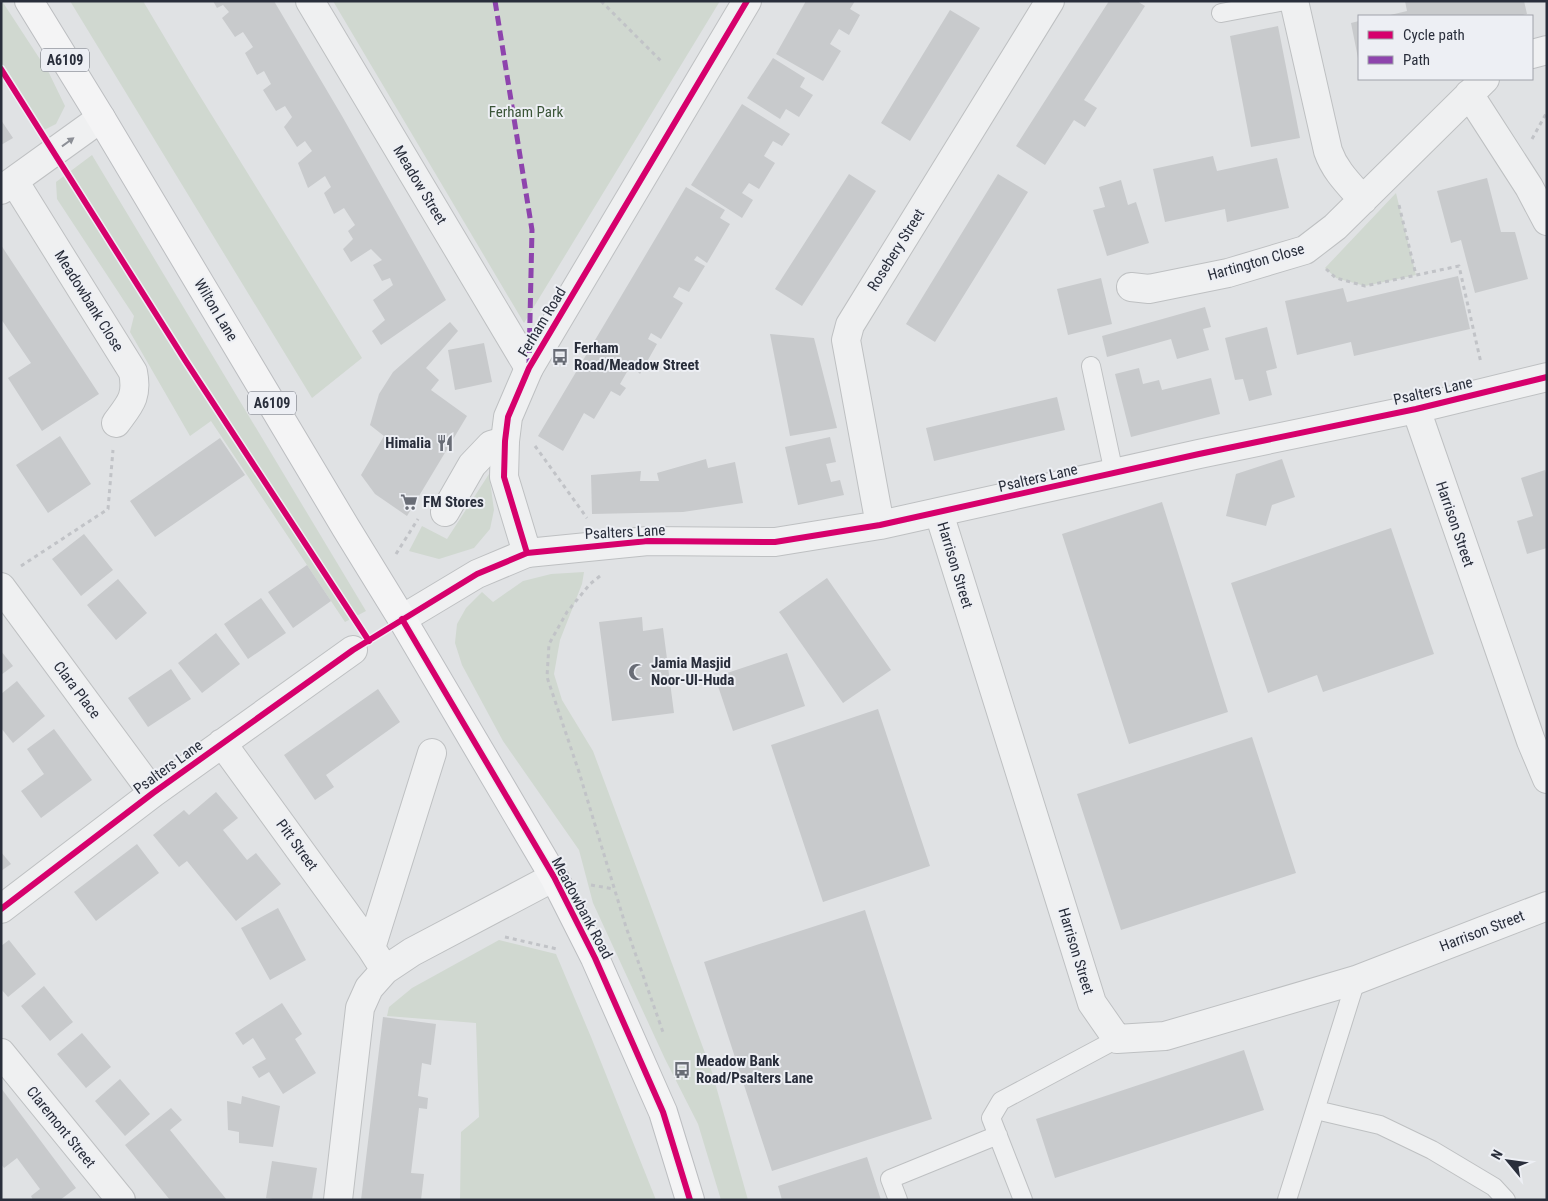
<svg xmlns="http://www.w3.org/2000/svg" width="1548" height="1201" font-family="'Roboto Condensed',sans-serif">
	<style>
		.green { fill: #d0d8d0 }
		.building { fill: #c8cacc }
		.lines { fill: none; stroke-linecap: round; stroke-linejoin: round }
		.service-casing { stroke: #bec0c2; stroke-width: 20 }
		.minor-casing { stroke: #bec0c2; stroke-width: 30 }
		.tertiary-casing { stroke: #bec0c2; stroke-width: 30 }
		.primary-casing { stroke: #bcbec1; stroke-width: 30 }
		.path { stroke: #c1c3c7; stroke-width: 3; stroke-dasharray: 4 4; stroke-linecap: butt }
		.service { stroke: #eff0f1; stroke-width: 18 }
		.minor { stroke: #eff0f1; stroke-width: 28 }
		.tertiary { stroke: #eff0f1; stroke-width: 28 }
		.primary { stroke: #f4f4f5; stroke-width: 28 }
		.quiet { stroke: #8e44ad; stroke-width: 5; stroke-dasharray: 10 5; stroke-linecap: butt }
		.cycleway-casing { stroke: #edeff4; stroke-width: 9 }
		.cycleway { stroke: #d6006c; stroke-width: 6 }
		.oneway { fill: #8c8f96 }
		.labels { text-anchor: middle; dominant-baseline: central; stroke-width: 4; stroke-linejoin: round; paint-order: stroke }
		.shield { fill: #edeff4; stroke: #646872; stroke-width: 1 }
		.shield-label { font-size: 14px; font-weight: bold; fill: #292e3b }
		.park-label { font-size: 15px; fill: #3b5538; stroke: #edeff4 }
		.street-label { font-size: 15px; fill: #292e3b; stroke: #edeff4 }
		.poi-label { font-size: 15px; font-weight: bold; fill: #292e3b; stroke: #edeff4; text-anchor: start }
	</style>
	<rect width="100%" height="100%" fill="#e0e2e4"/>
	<path class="green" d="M2 1 49 73 65 106 56 124 40 132 1 70Z
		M70 1H143L190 80 362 358 312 398Z
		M333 1H720L524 323Z
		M92 155 366 611 345 622 211 421 190 436 130 332 134 316 57 199 56 182Z
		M1396 193 1416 275 1365 286 1336 278 1325 268Z
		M489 474 494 510 490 529 474 548 439 559 409 551 422 526 447 539Z
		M584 572 582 584 560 640 554 674 562 700 593 751 653 912 712 1072 748 1200H721L698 1124 665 1059 593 903 579 850 503 741 462 665 455 643 457 624 466 608 482 592 493 602 523 581 551 574Z
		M499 940 556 954 591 1037 656 1200H460L461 1132 479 1117 476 1023 387 1016 389 1007 412 988Z"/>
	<path class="building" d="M213 1H274L342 116 446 300 381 345 372 331 385 320 373 300 393 285 390 278 382 281 373 265 382 260 371 249 351 262 343 249 353 239 348 231 355 225 344 208 334 214 324 193 331 187 325 176 308 188 298 163 312 151 305 141 297 147 284 127 292 117 285 106 276 111 263 90 271 84 264 71 257 75 245 53 253 47 243 32 235 37 222 18 229 12 223 5 217 8Z
		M806 1H855L850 9 860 15 849 35 839 29 830 44 841 51 823 81 776 54Z
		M1109 1H1137L1145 6 1084 100 1097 108 1085 127 1074 120 1045 165 1016 146Z
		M1405 1H1524L1527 14 1518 16H1386L1407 11Z
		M950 10 980 28 910 141 881 123Z
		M1359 21V58H1358L1351 23Z
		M1278 26 1300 138 1251 147 1230 36Z
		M773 58 805 78 800 87 813 95 799 117 786 109 780 119 747 98Z
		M742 104 790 134 782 146 773 141 764 156 775 163 759 189 749 183 742 193 753 200 742 218 691 185Z
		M1 120 13 138 1 145Z
		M1213 156 1217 171 1277 158 1289 208 1227 222 1225 209 1165 222 1153 169Z
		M849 174 876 191 802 306 775 289Z
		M998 174 1028 192 935 342 906 324Z
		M1487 178 1501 232H1515L1528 279 1475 293 1461 240 1451 243 1437 191Z
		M1121 180 1128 205 1136 202 1149 243 1107 256 1093 210 1105 207 1099 187Z
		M686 187 725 210 720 218 730 224 707 263 697 256 694 260 705 266 689 292 679 287 673 297 683 303 661 339 651 333 648 339 657 344 640 374 631 365 620 384 626 388 620 396 611 391 594 419 584 413 563 451 538 436Z
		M1 245 99 394 42 431 8 378 31 363 1 319Z
		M1458 276 1470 329 1354 356 1351 342 1297 355 1285 301 1343 288 1347 302Z
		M1101 278 1112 324 1068 335 1057 289Z
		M1205 307 1211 327 1203 329 1209 350 1177 359 1171 339 1107 357 1102 336Z
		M450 322 458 331 426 368 439 380 431 390 467 416 407 516 375 494 361 475 384 436 370 425 379 394 393 372Z
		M1267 327 1277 368 1266 371 1272 395 1249 401 1243 379 1235 380 1225 338Z
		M770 334 814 338 837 428 790 436Z
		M484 343 492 382 455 390 448 350Z
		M1139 368 1143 384 1159 380 1162 390 1211 378 1220 414 1131 437 1115 374Z
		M1057 397 1065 430 934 461 926 428Z
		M60 436 91 484 48 513 16 465Z
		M830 437 836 462 826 464 831 482 840 480 844 495 798 505 785 447Z
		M220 438 245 475 155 537 130 501Z
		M706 459 708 468 735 462 743 503 683 512 592 514 591 475 641 471 640 481H659L657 473Z
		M1282 459 1295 497 1272 505 1266 526 1226 516 1236 474Z
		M1545 470 1547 476V548L1527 554 1517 521 1533 516 1521 478Z
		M1162 502 1228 712 1129 744 1062 534Z
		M1391 528 1434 654 1323 692 1317 675 1268 693 1231 583Z
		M84 534 113 570 81 596 52 559Z
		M307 565 331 601 293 628 268 592Z
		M827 578 891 670 843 703 779 612Z
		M118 579 147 613 116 640 87 605Z
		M261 598 286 633 248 659 224 624Z
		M642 617 643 631 663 628 674 713 612 721 599 622Z
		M216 633 240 664 202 693 178 663Z
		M1 651 13 666 1 675Z
		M787 653 805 706 733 731 715 677Z
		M171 669 191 699 148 727 128 698Z
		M17 681 45 716 13 743 1 728V694Z
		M378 689 400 722 326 775 334 787 315 800 284 755Z
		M878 709 930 866 823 902 771 745Z
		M54 729 92 780 41 818 21 791 44 774 27 749Z
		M1252 737 1296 873 1121 930 1077 794Z
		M216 792 238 818 223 830 247 860 256 853 281 884 236 921 187 861 179 867 153 835 184 810 189 815Z
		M137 844 159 873 96 921 74 892Z
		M1 852 11 864 1 871Z
		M278 908 306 960 270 980 241 928Z
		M865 910 932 1119 772 1171 704 962Z
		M9 940 36 974 8 997 1 989V946Z
		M44 986 73 1022 50 1041 21 1006Z
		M282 1003 302 1034 295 1039 316 1073 283 1094 269 1072 259 1078 252 1067 266 1059 253 1038 243 1045 235 1033Z
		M383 1017 436 1024 431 1065 422 1063 418 1096 428 1098 427 1109 419 1108 411 1173 424 1174 421 1200H361Z
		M82 1033 111 1067 86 1088 57 1054Z
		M1244 1050 1264 1110 1055 1178 1036 1119Z
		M120 1079 150 1114 125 1136 95 1101Z
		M1 1088 76 1188 60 1200H33L31 1196 40 1189 17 1158 4 1168 1 1164Z
		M242 1096 280 1106 273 1147 239 1143V1132L228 1130 227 1101 241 1104Z
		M171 1108 182 1120 170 1130 227 1200H170L125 1145Z
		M867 1157 881 1200H782L778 1186Z
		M272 1161 317 1168 312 1200H279L266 1198Z"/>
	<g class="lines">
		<g class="service-casing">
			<path id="service" d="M1221 13 1285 1
				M1091 366 1114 473
				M1316 1110 1380 1125 1432 1150 1494 1187 1506 1200
				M898 1200 890 1179 998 1135
				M1023 1200 991 1118 1001 1101 1117 1039
				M1287 1200 1356 980"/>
		</g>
		<g class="minor-casing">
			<path id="minor" d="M310 1 529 368
				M1294 1 1328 151C1335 171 1349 184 1363 200
				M1532 54 1547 50
				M1469 94 1529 187 1547 221
				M14 181 133 372C138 397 130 404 116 423
				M1 190 101 118
				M1131 287 1149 289 1228 273 1305 250 1335 227 1485 79
				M1416 409 1531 741 1547 779
				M445 512 472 465 491 445 505 441
				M939 513 1092 1003 1117 1039 1165 1036 1356 980 1547 906
				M880 525 846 340 850 325 1050 1
				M527 553 648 541 775 542 880 525 1199 454 1416 409 1547 377
				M1 587 153 793
				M222 743 371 948 385 970
				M1 909 153 793 353 650
				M371 948 432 753
				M1 1053 121 1200
				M338 1200 360 1008 369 988 385 970 412 952 554 877"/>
		</g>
		<g class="tertiary-casing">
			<path id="tertiary" d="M402 619 477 574 527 553 504 477 505 441 508 417 529 368 747 1"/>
		</g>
		<g class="primary-casing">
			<path id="primary" d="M29 1 101 118 346 528 402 619 554 877 595 958 663 1112 690 1200"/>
		</g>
		<path class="path" d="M601 1 663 63
			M1 69 38 128
			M1532 139 1547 112
			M68 176 185 360 356 622
			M1399 205 1416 275
			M1326 269 1336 278 1365 286 1459 266 1481 363
			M535 446 587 518
			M396 554 418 519
			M21 566 108 509 113 450
			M600 576 590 584 567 612 549 644 547 677 579 772 626 927 664 1035
			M591 885 614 889
			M505 937 557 949"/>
		<use href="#service" class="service"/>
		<use href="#minor" class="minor"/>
		<use href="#tertiary" class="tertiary"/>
		<use href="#primary" class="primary"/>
		<path class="quiet" d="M495 1 532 230 529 363"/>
		<g class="cycleway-casing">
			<path id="cycleway" d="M1 69 185 360 369 641
				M527 553 504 477 505 441 508 417 529 368 747 1
				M402 619 554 877 595 958 663 1112 690 1200
				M1 909 153 793 353 650 477 574 527 553 648 541 775 542 880 525 1199 454 1416 409 1547 377"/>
		</g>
		<use href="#cycleway" class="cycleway"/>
	</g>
	<defs><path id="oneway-solid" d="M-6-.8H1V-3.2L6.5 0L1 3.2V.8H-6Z" transform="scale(1.25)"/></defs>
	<use class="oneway" href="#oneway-solid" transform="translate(68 142) rotate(-36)"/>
	<defs>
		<g id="bus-bare" transform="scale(1.35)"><path d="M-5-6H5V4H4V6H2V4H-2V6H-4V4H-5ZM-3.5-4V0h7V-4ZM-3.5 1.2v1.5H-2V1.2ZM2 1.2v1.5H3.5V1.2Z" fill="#696d76" stroke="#edeff4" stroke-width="2.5" paint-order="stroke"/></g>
		<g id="restaurant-bare" transform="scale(1.35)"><path d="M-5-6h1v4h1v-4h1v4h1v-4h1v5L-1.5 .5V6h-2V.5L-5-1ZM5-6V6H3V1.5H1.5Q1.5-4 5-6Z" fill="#696d76" stroke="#edeff4" stroke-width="2.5" paint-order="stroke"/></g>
		<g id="supermarket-bare" transform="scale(1.35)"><path d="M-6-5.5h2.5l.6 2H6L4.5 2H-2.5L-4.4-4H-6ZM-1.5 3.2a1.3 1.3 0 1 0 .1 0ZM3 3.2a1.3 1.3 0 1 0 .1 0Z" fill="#696d76" stroke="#edeff4" stroke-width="2.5" paint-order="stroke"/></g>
		<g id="mosque-bare" transform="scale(1.35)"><path d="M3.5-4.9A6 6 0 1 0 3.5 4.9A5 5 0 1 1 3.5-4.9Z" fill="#696d76" stroke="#edeff4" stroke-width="2.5" paint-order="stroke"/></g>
	</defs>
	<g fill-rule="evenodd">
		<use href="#bus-bare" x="560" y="357"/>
		<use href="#restaurant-bare" x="445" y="443"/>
		<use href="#supermarket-bare" x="409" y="502"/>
		<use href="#mosque-bare" x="637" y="672"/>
		<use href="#bus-bare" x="682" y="1070"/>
	</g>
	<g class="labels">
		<g class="shield">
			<rect x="41" y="48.5" width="48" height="23" rx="4"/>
			<rect x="248" y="391.5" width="48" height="23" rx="4"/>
		</g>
		<g class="shield-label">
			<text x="65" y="60">A6109</text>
			<text x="272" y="403">A6109</text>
		</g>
		<g class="park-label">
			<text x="526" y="112">Ferham Park</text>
		</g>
		<g class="street-label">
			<text transform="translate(420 185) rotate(59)">Meadow Street</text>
			<text transform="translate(896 250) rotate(-58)">Rosebery Street</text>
			<text transform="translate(1256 262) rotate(-16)">Hartington Close</text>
			<text transform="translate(89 301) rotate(58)">Meadowbank Close</text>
			<text transform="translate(216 310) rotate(59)">Wilton Lane</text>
			<text transform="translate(542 322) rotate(-59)">Ferham Road</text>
			<text transform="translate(1433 391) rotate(-13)">Psalters Lane</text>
			<text transform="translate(1038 478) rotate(-13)">Psalters Lane</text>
			<text transform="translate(1455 524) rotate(71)">Harrison Street</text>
			<text transform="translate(625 532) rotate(-3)">Psalters Lane</text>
			<text transform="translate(955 565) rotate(73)">Harrison Street</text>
			<text transform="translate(77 690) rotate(53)">Clara Place</text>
			<text transform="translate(168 767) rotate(-36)">Psalters Lane</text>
			<text transform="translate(297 845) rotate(54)">Pitt Street</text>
			<text transform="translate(582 908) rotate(62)">Meadowbank Road</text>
			<text transform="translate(1482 931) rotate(-21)">Harrison Street</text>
			<text transform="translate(1076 951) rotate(73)">Harrison Street</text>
			<text transform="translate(61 1127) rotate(51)">Claremont Street</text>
		</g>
		<g class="poi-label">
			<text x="574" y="348">Ferham<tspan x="574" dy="17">Road/Meadow Street</tspan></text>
			<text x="431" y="443" text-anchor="end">Himalia</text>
			<text x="423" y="502">FM Stores</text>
			<text x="651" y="663">Jamia Masjid<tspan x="651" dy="17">Noor-Ul-Huda</tspan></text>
			<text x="696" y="1061">Meadow Bank<tspan x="696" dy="17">Road/Psalters Lane</tspan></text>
		</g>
	</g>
	<rect width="1548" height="1201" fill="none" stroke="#292e3b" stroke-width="5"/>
	<rect x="1358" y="15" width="175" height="65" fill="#edeff4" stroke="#9fa2aa"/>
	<rect x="1368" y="31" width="25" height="8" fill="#d6006c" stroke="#9fa2aa"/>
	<text x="1403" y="40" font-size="15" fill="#292e3b">Cycle path</text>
	<rect x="1368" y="56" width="25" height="8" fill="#8e44ad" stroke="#9fa2aa"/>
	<text x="1403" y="65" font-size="15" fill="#292e3b">Path</text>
	<g transform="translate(1508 1161) rotate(299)" stroke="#edeff4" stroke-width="4" paint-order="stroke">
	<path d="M0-4L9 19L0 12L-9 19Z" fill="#292e3b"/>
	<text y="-8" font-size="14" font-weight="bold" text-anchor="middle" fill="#292e3b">N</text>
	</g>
</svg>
